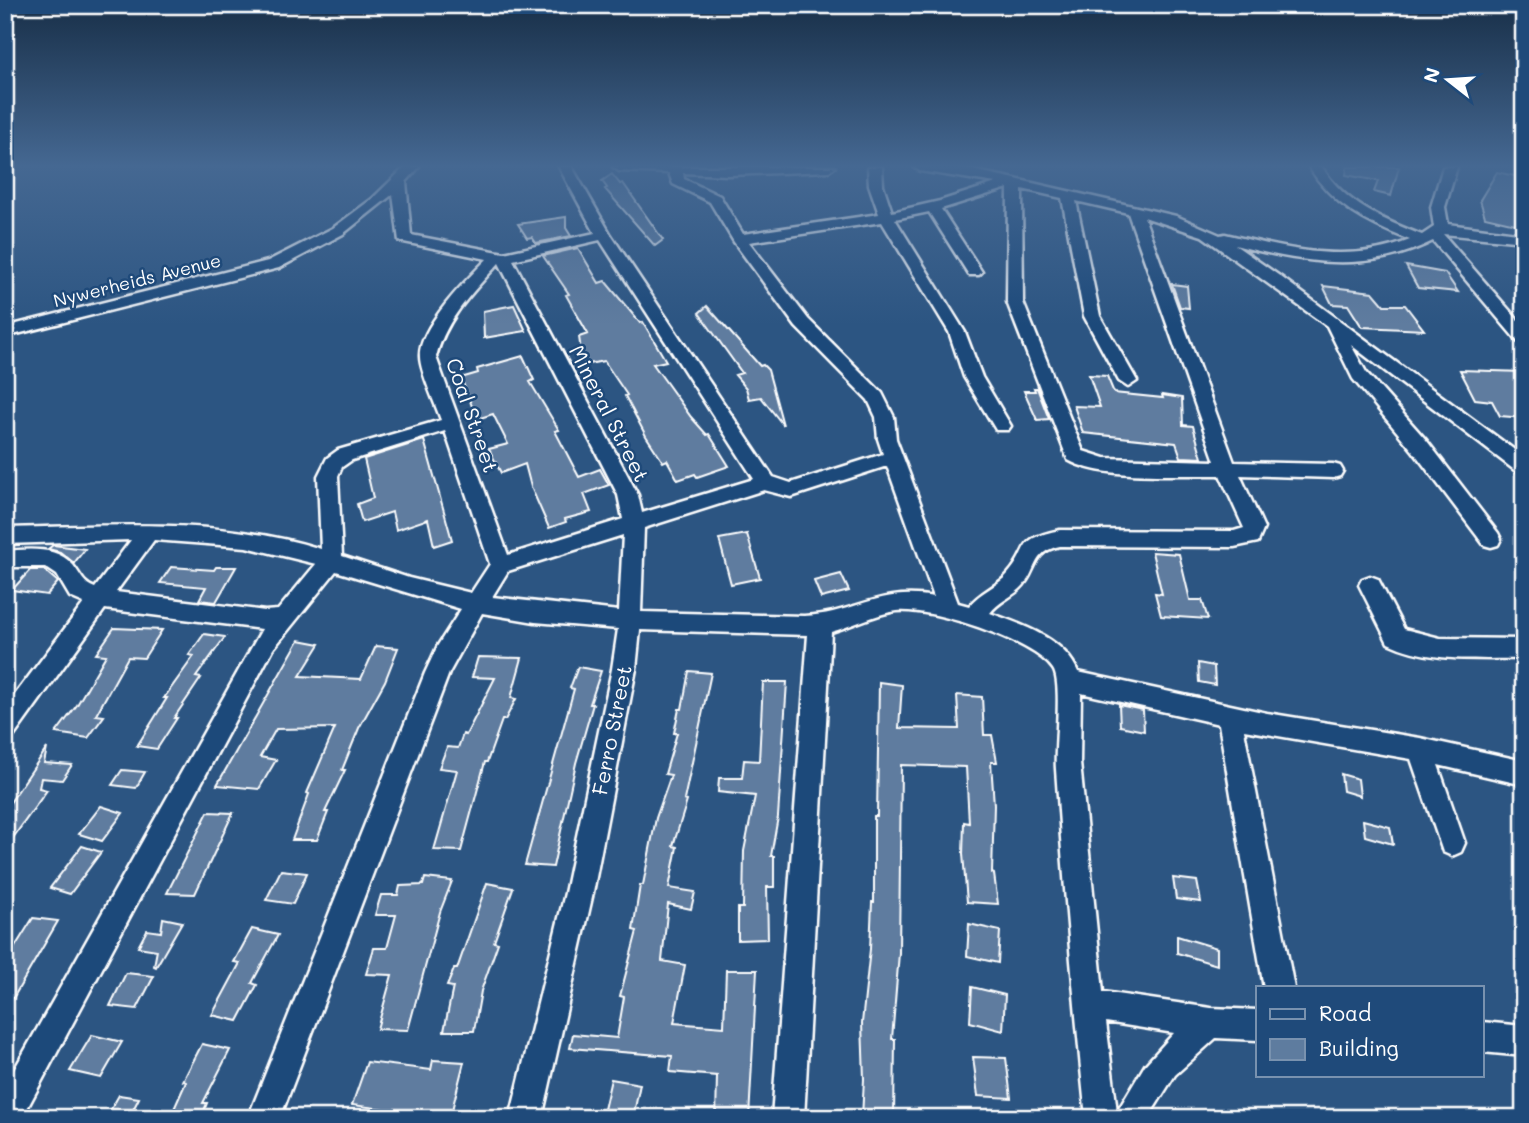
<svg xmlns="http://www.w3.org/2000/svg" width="1529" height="1123" font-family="Mali,sans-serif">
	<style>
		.building { fill: #5e7c9f; stroke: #fff; stroke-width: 2 }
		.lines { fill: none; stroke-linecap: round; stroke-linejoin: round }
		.street-casing { stroke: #fff; stroke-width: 5 }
		.street { fill: #1f4a7a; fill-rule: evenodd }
		.labels { text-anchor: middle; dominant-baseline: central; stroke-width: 5; stroke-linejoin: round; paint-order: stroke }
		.far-street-label { font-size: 18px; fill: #fff; stroke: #1f4a7a }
		.street-label { font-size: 21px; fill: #fff; stroke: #1f4a7a }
	</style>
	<rect width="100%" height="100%" fill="#2c5582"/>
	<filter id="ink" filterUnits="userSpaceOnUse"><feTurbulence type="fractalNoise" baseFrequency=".0143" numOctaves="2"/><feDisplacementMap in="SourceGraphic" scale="14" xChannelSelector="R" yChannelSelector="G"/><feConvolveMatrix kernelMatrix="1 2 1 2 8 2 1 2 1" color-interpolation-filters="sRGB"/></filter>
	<g filter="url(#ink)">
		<path class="building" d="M1347 167H1399L1391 196 1374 192 1378 181 1346 175Z
			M1497 172 1524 178V226L1485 217 1480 200Z
			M612 174 620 184 623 183 663 240 655 246 605 189 607 188 602 181Z
			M566 217V228L571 236 536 243 532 237 527 238 518 224Z
			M578 248 599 283 605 281 640 323 643 322 666 361 653 364 691 417 707 435 709 434 729 466 697 477 695 474 678 480 667 460 663 462 646 436 625 396 627 395 604 361 583 365 579 337 588 334 566 295 569 294 543 256Z
			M1406 266 1445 273 1458 292 1418 288Z
			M1172 284 1187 286 1189 308 1180 307Z
			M1323 286 1373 292 1384 305H1405L1424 330 1362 327 1348 305 1332 304Z
			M514 305 526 331 484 338 483 311Z
			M707 306 760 366 763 365 768 370 783 425 761 397 749 399 746 388 735 375 742 373 699 313Z
			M523 356 534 380 530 382 559 430 555 431 579 477 600 469 609 485 584 494 591 512 565 519 566 522 549 528 531 487 525 464 501 473 489 449 508 444 493 414 477 419 461 378 478 373 477 369Z
			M1460 370 1524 372V418L1500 416 1492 401 1475 399Z
			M1089 375 1107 376 1114 393 1163 398 1162 395 1182 398 1183 425 1193 426 1202 458 1181 457 1176 443 1083 433 1074 406 1100 407Z
			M1034 388H1037L1049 419 1037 420 1024 391H1035Z
			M424 440 452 540 434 546 428 519 396 530 392 512 362 522 357 504 373 498 364 459Z
			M747 534 760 578 731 584 719 539Z
			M53 545 85 549 74 563 60 552 48 549Z
			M1152 552 1179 554 1190 600H1202L1208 619 1161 616 1155 593 1162 594Z
			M171 567 214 570 216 567H236L216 602 199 600 206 587 160 583Z
			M30 570H44L58 582 47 595 12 590Z
			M841 574 849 591 821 598 814 581Z
			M114 628 162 630 144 658 128 657 96 715 104 716 88 738 56 733 77 705 106 655 96 654Z
			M204 634 225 637 196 677 201 678 174 718H177L157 749 137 746 167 698H164L194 656 189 655Z
			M299 640 320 644 300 676 361 679 376 646 398 648 385 681 359 728 342 770H345L325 812H328L317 840H292L309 794 307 793 335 728 276 729 260 757 276 760 259 789 217 785Z
			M478 657 522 658 511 698 516 699 505 720H502L487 762H485L461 851 434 850 457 770 439 768 447 747 458 748 463 734 466 735 495 678 472 677Z
			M1198 663 1214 666 1215 685 1199 682Z
			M578 667 601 671 590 704H593L576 763 553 867 525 865 574 689 570 688Z
			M689 671 711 673 684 800 687 801 673 846 677 847 669 888 695 892 691 909 668 904 662 961 685 965 674 1023 724 1027 726 970H757L749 1118H716L717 1076 670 1072 672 1056 570 1048 573 1034 617 1038 624 997 620 996 637 931 633 930 640 885H643L656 818 671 775 665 774 677 733H674L679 709H682Z
			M763 682H787L778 817 771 856H774V887H767L768 939 738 940V908H743L744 851 755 796 718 792 719 778H742L744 760 759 761Z
			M879 682 902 685 899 728 959 729 957 695 982 697 984 735H992L997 762H991L994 805 992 873 994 874 998 904 967 902 963 854 964 822 969 823 966 767 901 765 899 953 892 1039H895L894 1118H862L864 1079 862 1023 870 949 872 902H874V816H877Z
			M1119 705 1143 710 1144 731 1120 726Z
			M47 748 44 763 72 765 62 780 41 778 39 788 47 790 5 849V810Z
			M122 770 145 772 136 788 112 785Z
			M1341 774 1358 779 1360 796 1343 791Z
			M101 806 123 813 102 841 79 834Z
			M208 812 233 813 195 894 167 893Z
			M1363 820 1390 827 1393 844 1365 836Z
			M82 846 101 852 70 894 50 888Z
			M281 870 307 873 293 904 266 900Z
			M425 878 452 881 440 912 408 1030 377 1029 392 975 366 974 374 948H387L396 915H375L381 895H398L400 886 423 885Z
			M1173 878 1197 881 1201 902 1176 899Z
			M487 883 513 888 494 942 498 943 481 991 474 1031H444L453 987 447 986 454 969H457Z
			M33 918 58 921 5 1012V963Z
			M163 918 182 922 156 967 154 966 157 950 138 947 147 930 161 932Z
			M969 924 1000 931 998 963 967 956Z
			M252 929 278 935 252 983 257 985 238 1021 212 1015 240 963 234 962Z
			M1177 936 1217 948V965L1177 953Z
			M126 973 154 976 137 1009 110 1006Z
			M972 987 1005 995 1003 1031 970 1022Z
			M92 1035 122 1042 101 1078 70 1071Z
			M202 1044 230 1050 203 1103H207L201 1118H170L186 1082 183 1081Z
			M973 1057 1006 1058 1011 1098 978 1096Z
			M433 1060 464 1062 450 1118H406L408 1112 352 1105 367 1062 431 1070Z
			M611 1079 640 1084 633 1118H602Z
			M119 1095 139 1098 129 1118H106Z"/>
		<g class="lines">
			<g class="street-casing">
				<path id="street" d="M405 167H419L406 182 411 235 504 253 595 233 559 167H572L611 235 773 477 791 483 883 454 878 439 876 417 868 400 796 327 734 242 710 202 673 184 669 173 619 171 613 167H835L829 171 728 175 683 173 684 179 720 196 743 234 879 214 869 185 868 167H882L883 185 892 212 940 201 996 183 920 171 914 167H958L1011 178 1176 216 1220 235 1225 234C1288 249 1348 265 1410 240 1368 224 1333 206 1309 167H1322C1345 204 1383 220 1422 235L1434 227 1431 207 1443 167H1457L1445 207 1448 224 1524 234V242L1443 234 1524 327V343L1518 342 1433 241C1368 274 1302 263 1235 245L1281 277 1524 457V474L1517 472 1351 345 1366 372 1427 441 1498 533 1501 539 1498 545 1491 547 1484 545 1413 451 1353 379 1327 326 1202 236 1144 217 1234 462 1333 464 1340 466 1343 471 1340 476 1333 478 1240 475 1264 528 1258 542 1234 547 1060 546C1030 552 1038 573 1020 589 1010 598 998 602 990 613 1022 625 1064 638 1078 672L1267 713 1420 738 1524 761V785L1438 765 1465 843 1461 852 1452 856 1443 852 1411 759 1244 730 1294 988H1264L1219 724 1081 693 1080 763 1103 992 1211 1008 1258 1010V1040L1216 1038 1175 1075 1148 1118H1086C1074 1002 1064 885 1056 769 1054 748 1063 683 1053 669 1033 640 930 607 897 611 874 614 853 626 831 632L804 1118H772L808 635 640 630 636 669 593 893 542 1118H510L565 893 612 669 618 629 535 622 482 613 449 673 280 1118H248L425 673 438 645 461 609 336 571 273 649 22 1118H5V1086L262 629 105 609 14 736 5 739V708L84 603 70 597 57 575 45 567H5V551C29 549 56 546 73 565 81 575 83 584 95 588L131 540 5 544V528C112 526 218 517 321 549L318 476 327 458 338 450 441 420C436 405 420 371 420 357 418 328 467 279 487 259L399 241 393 194 343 234 279 268 5 337V327L268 261 333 228 372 199ZM1008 188 1007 302 1068 460C1102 480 1179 474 1220 475L1244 528 1234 531 1060 530C1014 540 1032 546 1008 574 998 586 981 591 969 606L958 603 896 439 894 417 882 393 808 319 749 242 882 222 949 332 964 377 996 430H1008L1011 426 982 377 965 332 895 219 929 212 969 275H979L982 272 941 209ZM1022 189 1062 198 1084 316 1119 381 1128 387 1137 381 1100 316 1076 201 1128 213 1215 461 1105 458 1083 451 1023 302ZM600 240 754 479 642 513 638 495 513 260ZM499 263 618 495 623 519 508 555 436 357C446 318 473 292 499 263ZM445 431 490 564 471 593 409 578 342 556 338 476 342 467 352 460ZM887 466 934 597C879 587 854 614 804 616L641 612 644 528 764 490 791 497ZM623 535 619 611 492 597 508 571ZM154 540 246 547 316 564 278 610 265 611 116 592ZM1106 1022 1174 1033 1145 1065 1117 1112Z
					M1370 576 1378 579 1404 629 1440 638 1524 639V659C1477 658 1431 663 1388 643L1359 585 1362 579Z
					M1482 1022 1524 1026V1056L1482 1052Z"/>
			</g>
			<use href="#street" class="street"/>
		</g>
	</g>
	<linearGradient id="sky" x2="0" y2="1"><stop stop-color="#182f48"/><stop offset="0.51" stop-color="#456892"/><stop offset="1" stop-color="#456892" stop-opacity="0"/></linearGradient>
	<rect width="1529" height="325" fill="url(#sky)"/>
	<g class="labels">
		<g class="far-street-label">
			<text transform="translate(137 280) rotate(-14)">Nywerheids Avenue</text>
		</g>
		<g class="street-label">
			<text transform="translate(610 413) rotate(63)">Mineral Street</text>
			<text transform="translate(473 415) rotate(71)">Coal Street</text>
			<text transform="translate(611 730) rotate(-79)">Ferro Street</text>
		</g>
	</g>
	<rect width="1529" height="1123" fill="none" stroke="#1f4a7a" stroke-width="28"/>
	<rect x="14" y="14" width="1501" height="1095" fill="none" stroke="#fff" stroke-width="2.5" filter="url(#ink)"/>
	<rect x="1256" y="986" width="228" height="91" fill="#1f4a7a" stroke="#7992af" stroke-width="2"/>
	<rect x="1270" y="1009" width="35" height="10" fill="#1f4a7a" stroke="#7992af" stroke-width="2"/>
	<text x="1319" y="1021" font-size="21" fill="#ffffff">Road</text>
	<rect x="1270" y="1039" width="35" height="21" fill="#5e7c9f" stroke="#7992af" stroke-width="2"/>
	<text x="1319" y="1056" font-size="21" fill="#ffffff">Building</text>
	<g transform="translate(1448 80) rotate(287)" stroke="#1f4a7a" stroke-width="5" paint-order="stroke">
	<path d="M0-5L12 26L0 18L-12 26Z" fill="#ffffff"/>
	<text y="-10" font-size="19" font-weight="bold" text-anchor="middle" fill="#ffffff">N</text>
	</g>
</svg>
